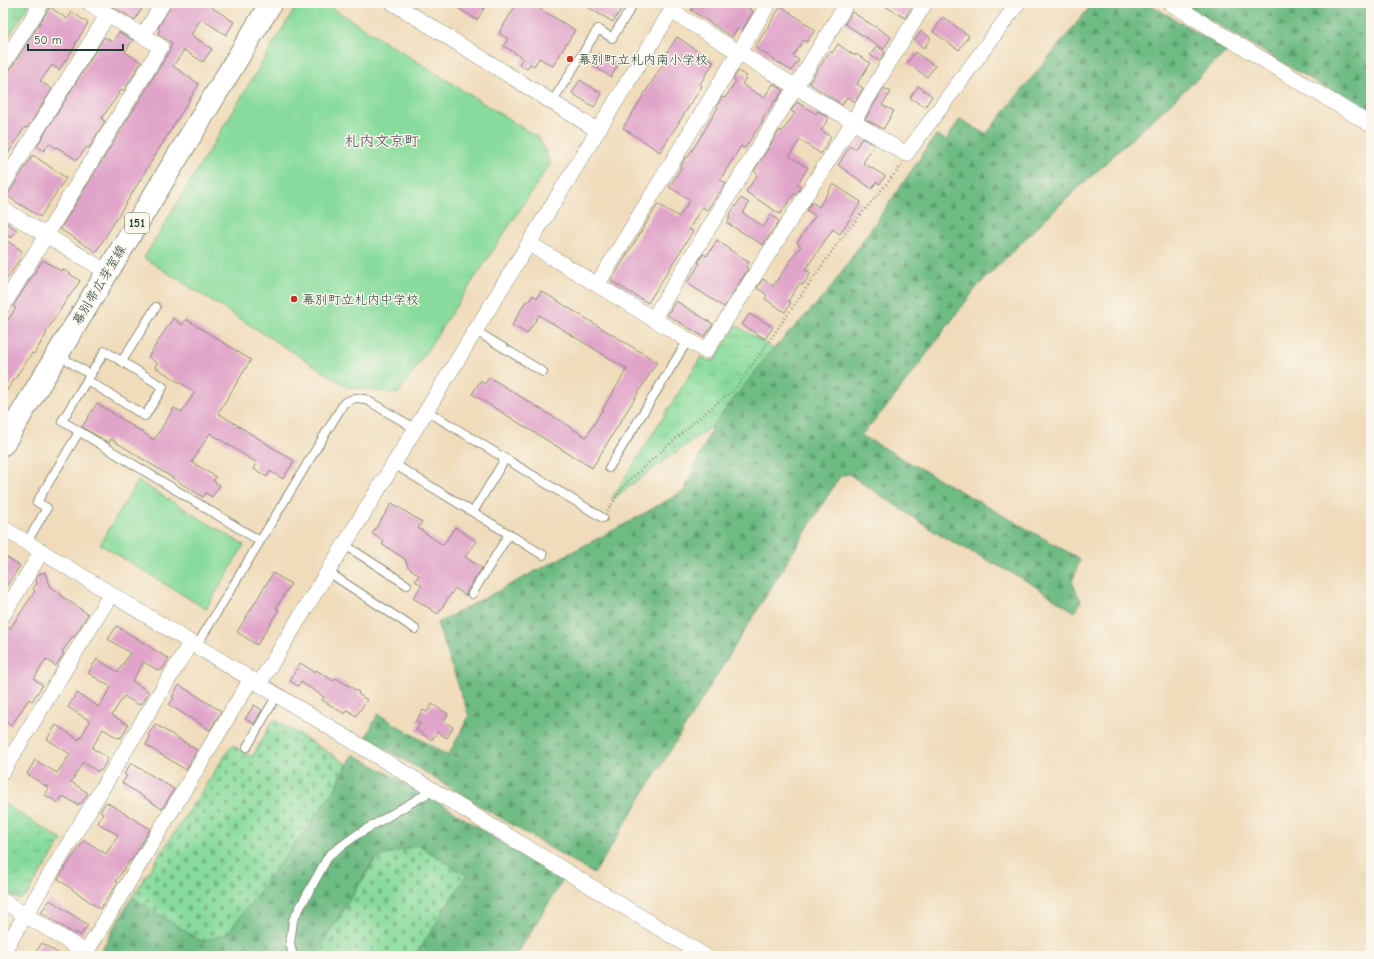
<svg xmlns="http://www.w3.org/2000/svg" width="1374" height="959" font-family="'Comic Neue','Klee One',sans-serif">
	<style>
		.forest { fill: url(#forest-firs); stroke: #467c5c }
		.cemetery { fill: url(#cemetery-stones); stroke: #548c68 }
		.park { fill: url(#park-tufts); stroke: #548c68 }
		.garden { fill: #88db9c; stroke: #548c68 }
		.building { fill: #e0a3c9 }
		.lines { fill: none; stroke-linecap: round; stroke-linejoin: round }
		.service-casing { stroke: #888c78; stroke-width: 10 }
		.minor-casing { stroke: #888c78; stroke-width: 16 }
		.primary-casing { stroke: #888c78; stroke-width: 24 }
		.path { stroke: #888c78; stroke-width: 2.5; stroke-dasharray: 1 3; stroke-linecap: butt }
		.service { stroke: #fff; stroke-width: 8 }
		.minor { stroke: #fff; stroke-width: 15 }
		.primary { stroke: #fff; stroke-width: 22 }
		.poi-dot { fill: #c8321e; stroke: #fbf7ec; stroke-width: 1.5 }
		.labels { text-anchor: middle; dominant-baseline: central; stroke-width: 3; stroke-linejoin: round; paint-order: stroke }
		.shield { fill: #fbf7ec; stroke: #61756b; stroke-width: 1 }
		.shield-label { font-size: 12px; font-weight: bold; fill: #1f3d34 }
		.poi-label { font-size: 13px; fill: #1f3d34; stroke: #fbf7ec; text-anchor: start }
		.street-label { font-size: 13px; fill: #1f3d34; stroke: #fbf7ec }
		.quarter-label { font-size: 15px; font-weight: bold; fill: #636168; stroke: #fbf7ec }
	</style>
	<defs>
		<pattern id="forest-firs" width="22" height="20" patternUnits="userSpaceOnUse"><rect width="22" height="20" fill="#6ebb84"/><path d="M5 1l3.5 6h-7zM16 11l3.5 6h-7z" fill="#5a996d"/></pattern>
		<pattern id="cemetery-stones" width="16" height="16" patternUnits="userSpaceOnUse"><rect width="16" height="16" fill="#88db9c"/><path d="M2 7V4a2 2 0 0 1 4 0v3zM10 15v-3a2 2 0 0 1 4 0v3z" fill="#6fb380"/></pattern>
		<pattern id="park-tufts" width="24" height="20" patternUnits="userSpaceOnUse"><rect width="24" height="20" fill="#88db9c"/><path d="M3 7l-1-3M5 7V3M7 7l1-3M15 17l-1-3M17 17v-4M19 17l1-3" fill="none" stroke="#6fb380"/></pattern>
	</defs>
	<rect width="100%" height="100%" fill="#fbf7ec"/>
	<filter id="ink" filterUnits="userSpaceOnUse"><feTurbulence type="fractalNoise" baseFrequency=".025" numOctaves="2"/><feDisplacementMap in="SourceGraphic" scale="8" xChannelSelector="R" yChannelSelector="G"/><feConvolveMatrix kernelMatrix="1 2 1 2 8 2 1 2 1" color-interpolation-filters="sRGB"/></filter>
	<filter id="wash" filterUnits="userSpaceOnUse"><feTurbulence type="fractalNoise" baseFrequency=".012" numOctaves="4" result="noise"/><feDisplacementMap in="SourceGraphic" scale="16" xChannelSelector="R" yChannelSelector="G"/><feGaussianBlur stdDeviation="0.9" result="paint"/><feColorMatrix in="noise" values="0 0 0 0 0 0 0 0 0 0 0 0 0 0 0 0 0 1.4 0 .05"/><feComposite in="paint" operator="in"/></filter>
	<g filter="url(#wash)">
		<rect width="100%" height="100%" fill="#f0dcbb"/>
		<path class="forest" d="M1099 3H1148L1227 51 1047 217 976 288 889 404 861 435 1080 559 1072 582 1081 601 1075 612 1027 581 938 534 849 474 840 476 594 874 366 737 378 714 448 756 469 716 437 623 627 523 684 491 713 425 773 349 827 293 936 135 946 140 960 119 986 134 1089 8Z
			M1182 3H1371V115Z
			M353 754 440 803 562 881 516 956H416L466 875 375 858 315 956H98L132 897 201 941 334 792Z"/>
		<path class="cemetery" d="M274 719 347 764 334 791 227 934 201 941 132 897 232 745 252 757Z
			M418 845 466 875 416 956H315L376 858Z"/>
		<path class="park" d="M3 3H30L3 46Z
			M736 325 773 349 713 425 611 500 701 357 710 361 715 360Z
			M3 803 62 840 27 895 19 900 3 890Z"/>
		<path class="garden" d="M322 3H324L540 139 550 164 398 394 348 387 144 258 294 10Z
			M138 481 244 545 206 609 100 544Z"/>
		<g id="blocks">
			<path class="building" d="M106 3H136L143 7 135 20Z
				M172 3H205L234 22 226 35 201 19 191 35 212 49 203 62 184 50 173 66 199 84 96 252 60 229 169 52 172 43 158 34 160 30 158 28Z
				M450 3H487L477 20Z
				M517 3H530L575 30 553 66 539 58 534 66 530 64 527 69 519 64 523 58 504 46 508 39 499 33Z
				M581 3H625L613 22Z
				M696 3H750L747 7 753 11 742 31 738 28 732 37 691 10Z
				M880 3H914L905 18Z
				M781 6 815 30 807 42 804 40 793 56 799 60 791 71 755 47Z
				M50 7 67 19 72 12 88 23 75 44 76 45 59 70 52 65 40 81 52 89 27 128 25 127 3 162V81Z
				M852 12 891 37 884 49 845 24Z
				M943 17 969 36 959 50 933 32Z
				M921 31 931 38 924 48 914 41Z
				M119 32 133 40 125 52 141 62 124 91 122 89 101 119 105 121 89 148 87 147 77 160 57 147 56 148 49 143 44 151 37 146 102 40 105 37 112 42Z
				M677 37 714 62 700 84 702 86 660 152 623 128 668 56 666 54Z
				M838 44 855 56 856 54 870 63 857 84 863 88 855 102 847 97 842 105 809 83 830 51 832 53Z
				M877 46 885 52 879 61 870 55Z
				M915 52 935 66 927 77 907 63Z
				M599 53 618 65 611 77 592 65Z
				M738 71 747 76 742 84 764 98 773 84 782 89V92L776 101 775 100 762 121H763L745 148 741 146 720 180 726 183 707 210 702 207 689 229 693 231 648 303 611 281 658 204 679 217 690 200 669 187 681 168 680 167 686 157 687 158 700 138 718 107 717 106 722 97 725 98 736 81 733 79Z
				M580 80 602 94 594 107 572 93Z
				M918 86 932 96 925 107 910 98Z
				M884 88 891 92 882 105 894 111 883 129 865 119Z
				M797 102 816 114 818 111 829 118 821 130 831 137 821 154 800 140 789 156 808 168 797 185 801 187 795 195 794 194 780 214 746 192 758 174 754 171 780 130 782 132 795 113 791 111Z
				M862 138 874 145 863 163 885 176 880 184 876 182 872 189 838 165 850 146 855 149Z
				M33 155 66 178 40 217 7 196Z
				M833 184 861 202 840 234 833 229 805 270 811 273 803 285 800 283 788 301 791 303 785 312 765 299 767 295 757 288 763 279 773 286 801 246 797 243 815 216 807 210 812 202 819 207Z
				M741 198 749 203 743 213 764 227 771 215 779 221 763 245 727 223 730 218 728 217Z
				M7 223 17 230 11 238 3 233V229Z
				M3 238 22 251 19 255 21 257 3 285Z
				M717 240 727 247V248L749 262 746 267 748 269 724 307 687 283 700 263 698 262 703 254 707 256Z
				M43 260 61 271 63 269 80 281 69 297V296L46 332 47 333 34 354 32 353 3 396V327L16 308 13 306Z
				M541 291 657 362 592 468 472 394 480 381 485 384 489 377 586 437 627 369 539 315 527 334 512 325 526 301 528 302 533 295 537 298Z
				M676 301 713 324 704 337 667 315Z
				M749 314 756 318V317L773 327 765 339 742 325Z
				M173 318 182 325 186 319 251 360 218 413 294 461 283 479 270 471 267 477 254 469 257 463 210 433 192 462 216 477 213 481 220 485 212 497 206 493 203 497 111 439 109 443 82 427 97 403 154 440 174 408 182 412 195 392 155 367 157 363 148 357Z
				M392 503 422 522 418 528 443 545 455 527 476 541 465 557 482 568 467 591 466 596 455 588 438 614 413 598 422 585 415 581 419 575 408 567 405 559 382 544 384 541 372 534Z
				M3 555 20 566 3 591Z
				M45 572 49 586 62 595 61 596 88 614 74 637 73 636 62 652 64 653 56 666 46 659 34 679 43 685 32 701 29 699 11 726 3 720V624L10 629 35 591 33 589 37 583 36 578 39 574Z
				M273 573 291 584 276 608 279 609 257 645 237 632Z
				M117 626 169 659 162 670 161 669 159 671 144 662 132 681 149 692 142 704 140 703 139 705 124 696 112 715 128 725 121 738 119 737 118 738 103 729 92 748 108 758 101 771 99 770 98 772 83 762 71 782 88 793 81 804 79 803 78 805 63 796 58 803 45 795 49 788 27 774 35 760 57 773 70 754 47 739 56 725 79 740 90 721 68 707 77 693 99 707 111 687 88 673 97 659 118 672 130 653 108 639Z
				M300 663 315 672 316 670 334 681 336 678 359 692 358 694 367 700 356 716 348 710 345 714 322 700 324 697 301 682 298 686 290 681Z
				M179 685 221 711 210 730 169 705 174 698 172 697Z
				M432 704 448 714 444 721 453 727 447 738 437 732 432 740 416 730 420 723 416 721 423 710 427 712Z
				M254 705 262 710 254 724 245 719Z
				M155 724 197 750 186 770 146 745 150 737 148 735Z
				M131 763 174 789 162 809 122 783 127 776 124 774Z
				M106 802 150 829 131 861 130 860 116 881 118 882 100 909 58 879 84 840 106 854 118 835 98 823 103 814 100 812Z
				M50 900 88 925 81 935 75 932 74 934 41 912Z
				M42 943 62 956H33Z"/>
		</g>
	</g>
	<g filter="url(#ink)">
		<use href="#blocks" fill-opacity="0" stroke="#888c78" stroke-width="1"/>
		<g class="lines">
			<g class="service-casing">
				<path id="service" d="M552 102 598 29 612 38 634 3
					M476 331 543 372
					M58 355 91 375
					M122 361 156 307
					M87 380 145 416 163 387 105 351 87 380 62 421 260 541
					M427 411 603 518
					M394 464 543 555
					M609 468 688 340
					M473 512 505 459
					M27 542 47 508 37 502 79 432
					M345 545 407 585
					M328 572 415 629
					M472 594 509 534
					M197 645 344 403 355 398 365 399 416 429
					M247 747 277 695
					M293 956 290 944 293 920 329 855 358 834 433 790"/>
			</g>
			<g class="minor-casing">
				<path id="minor" d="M393 3 597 130
					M1170 3 1371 125
					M671 11 906 154 1018 3
					M143 36 163 3
					M3 64 42 3
					M3 185 108 14
					M3 209 107 272
					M530 244 706 351 853 122 925 3
					M597 285 769 3
					M3 306 161 47 89 3
					M653 319 847 3
					M3 528 705 956
					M3 615 42 551
					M259 684 676 3
					M3 771 111 594
					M3 901 87 953
					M3 952 191 642
					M84 956 251 679"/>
			</g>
			<g class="primary-casing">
				<path id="primary" d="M3 444 271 3"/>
			</g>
			<path class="path" d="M607 511 628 481 700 417 736 388 840 240 902 165"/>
			<use href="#service" class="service"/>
			<use href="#minor" class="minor"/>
			<use href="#primary" class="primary"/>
		</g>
	</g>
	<g class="poi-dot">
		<circle cx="570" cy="59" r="4"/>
		<circle cx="294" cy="299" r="4"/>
	</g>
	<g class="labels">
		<rect class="shield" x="125" y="213" width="24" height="20" rx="3"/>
		<g class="shield-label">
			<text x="137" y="223">151</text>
		</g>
		<g class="poi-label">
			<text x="578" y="59">幕別町立札内南小学校</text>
			<text x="302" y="299">幕別町立札内中学校</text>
		</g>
		<g class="street-label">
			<text transform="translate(99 285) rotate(-59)">幕別帯広芽室線</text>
		</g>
		<g class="quarter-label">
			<text x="382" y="141">札内文京町</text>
		</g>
	</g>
	<rect width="1374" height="959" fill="none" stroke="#fbf7ec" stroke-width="16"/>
	<path d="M28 44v6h95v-6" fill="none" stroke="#1f3d34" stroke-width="2"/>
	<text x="34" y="44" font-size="12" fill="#1f3d34" stroke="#fbf7ec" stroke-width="3" paint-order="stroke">50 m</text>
</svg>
